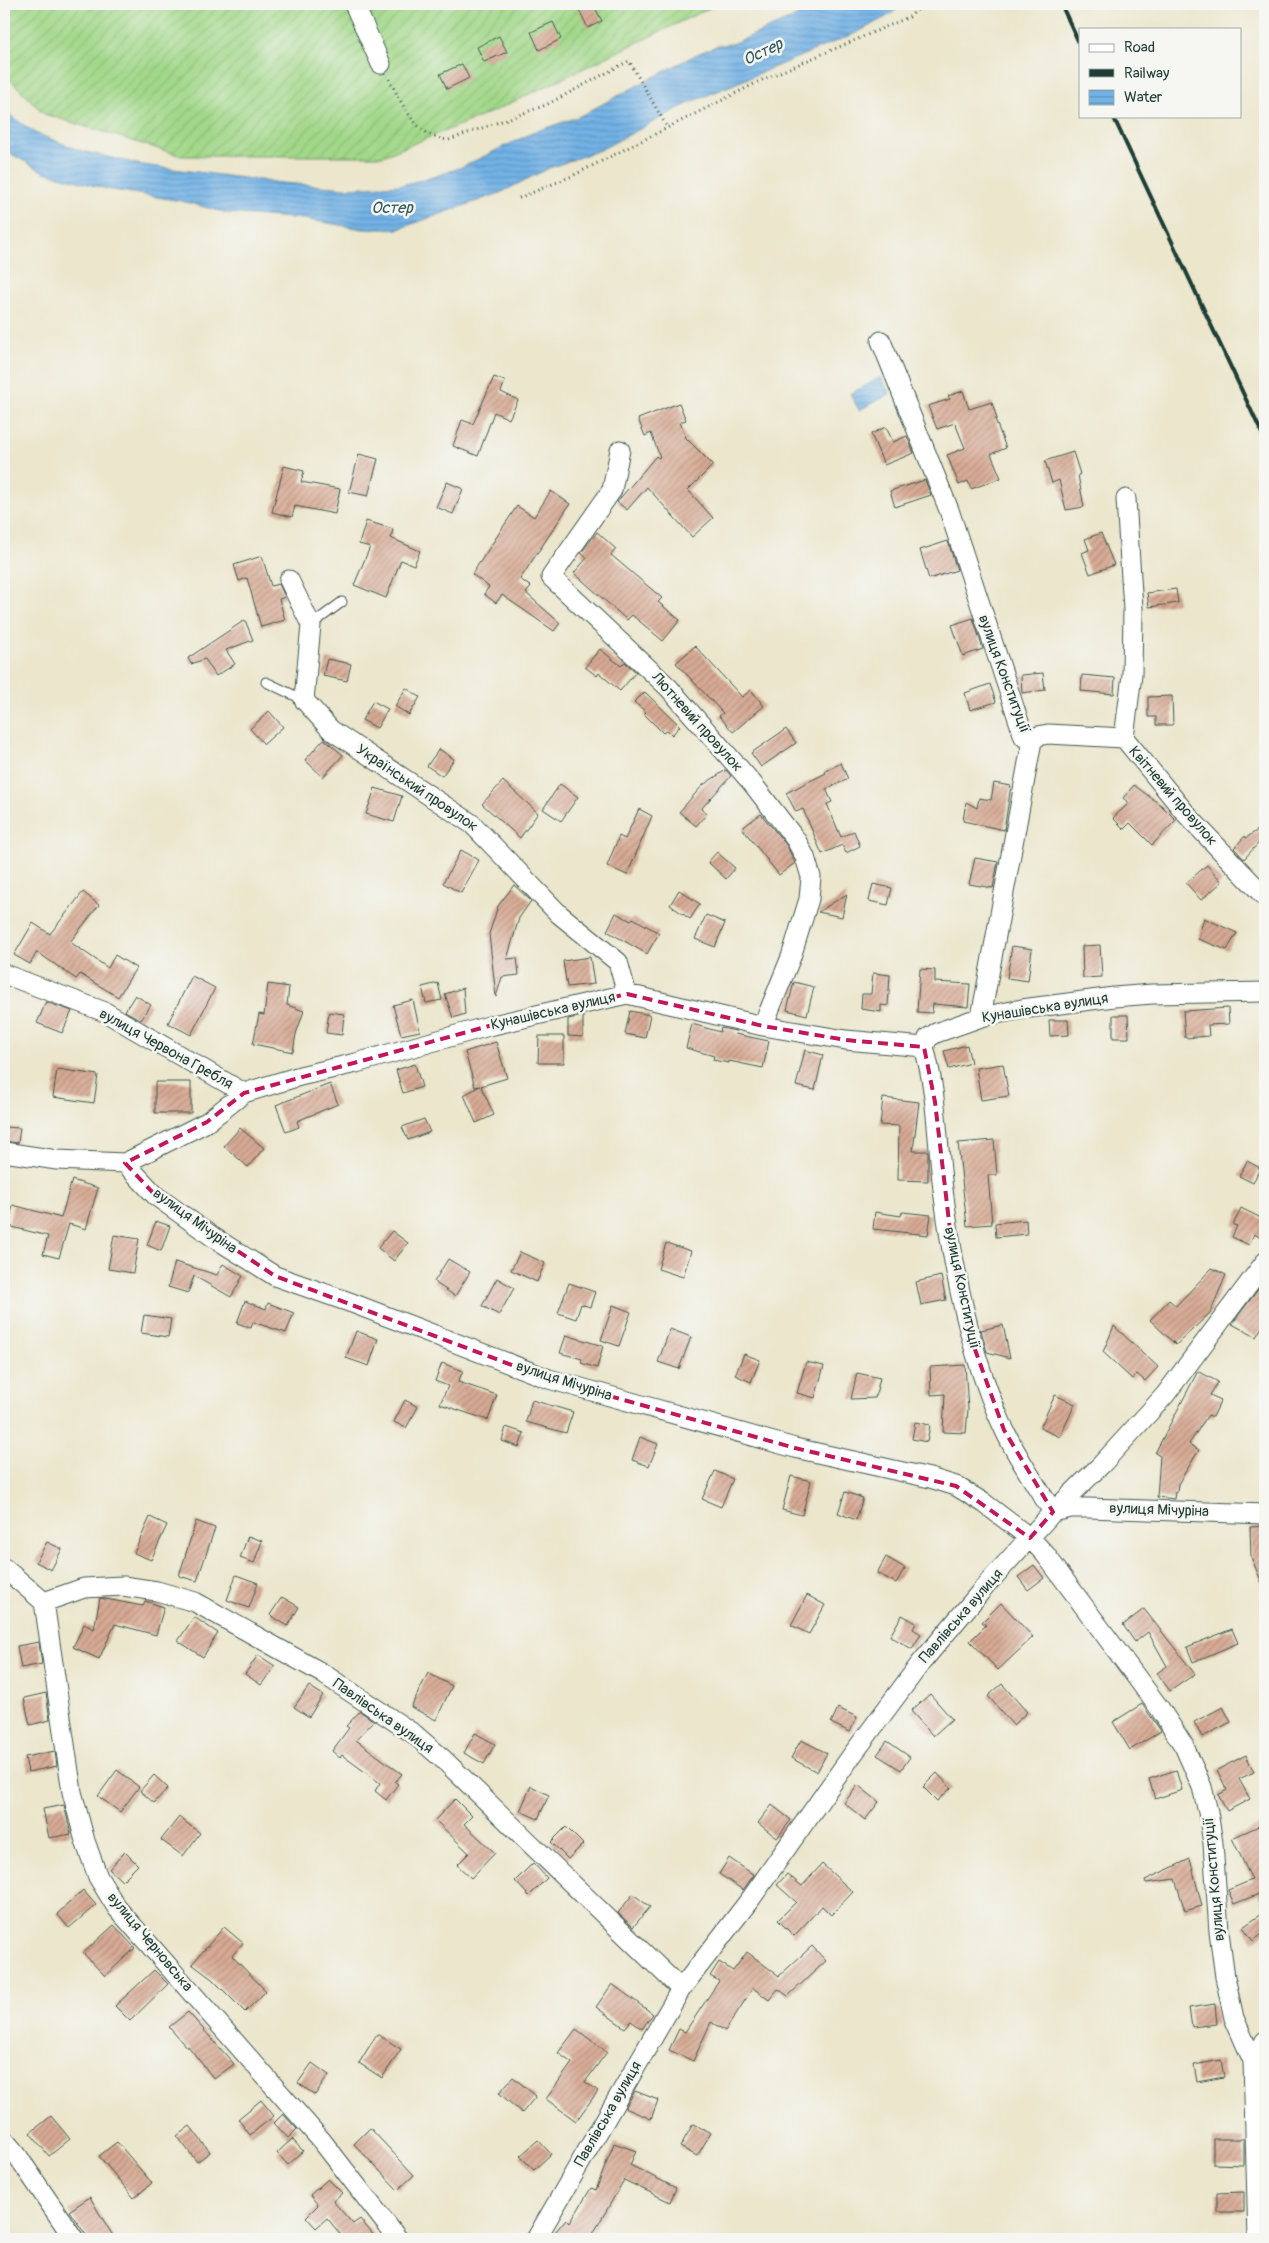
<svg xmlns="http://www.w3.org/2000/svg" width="1269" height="2243" font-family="Pangolin,sans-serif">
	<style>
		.garden { fill: url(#garden-furrows); stroke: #608a5e }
		.water { fill: url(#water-rules); stroke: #49788d }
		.building { fill: url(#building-hatch) }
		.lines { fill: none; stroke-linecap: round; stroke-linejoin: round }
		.lane-casing { stroke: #3e564b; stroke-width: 11 }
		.street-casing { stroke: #3e564b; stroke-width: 21 }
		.path { stroke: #3e564b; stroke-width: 3; stroke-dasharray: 1 4; stroke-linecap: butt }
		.lane { stroke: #fff; stroke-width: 9 }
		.street { stroke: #fff; stroke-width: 19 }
		.rail { stroke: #1f3d34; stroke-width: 4 }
		.marked { fill: none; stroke: #c2185b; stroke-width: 4; stroke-dasharray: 10 6; stroke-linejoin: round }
		.labels { text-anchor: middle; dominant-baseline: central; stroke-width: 5; stroke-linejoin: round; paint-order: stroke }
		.street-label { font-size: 15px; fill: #1f3d34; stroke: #f6f6f2 }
		.water-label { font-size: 16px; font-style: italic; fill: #345a60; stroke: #f6f6f2 }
	</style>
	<defs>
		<pattern id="garden-furrows" width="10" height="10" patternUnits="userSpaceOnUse" patternTransform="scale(1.25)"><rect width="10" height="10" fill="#a2d889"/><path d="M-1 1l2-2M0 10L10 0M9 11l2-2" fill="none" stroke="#8bba77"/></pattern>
		<pattern id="water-rules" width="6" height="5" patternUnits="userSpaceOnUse" patternTransform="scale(1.25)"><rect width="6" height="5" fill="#73b2e6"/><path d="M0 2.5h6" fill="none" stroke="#5e92bb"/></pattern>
		<pattern id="building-hatch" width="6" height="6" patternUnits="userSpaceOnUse" patternTransform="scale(1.25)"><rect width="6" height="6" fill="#d8aa94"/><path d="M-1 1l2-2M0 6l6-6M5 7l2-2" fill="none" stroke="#af8c7a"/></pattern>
	</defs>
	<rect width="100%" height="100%" fill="#f6f6f2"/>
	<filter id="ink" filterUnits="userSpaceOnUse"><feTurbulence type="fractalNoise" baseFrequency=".02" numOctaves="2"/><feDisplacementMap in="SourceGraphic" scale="10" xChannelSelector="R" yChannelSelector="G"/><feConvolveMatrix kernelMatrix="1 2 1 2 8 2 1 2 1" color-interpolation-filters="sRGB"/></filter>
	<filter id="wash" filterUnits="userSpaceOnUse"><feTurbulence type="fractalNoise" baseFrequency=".0096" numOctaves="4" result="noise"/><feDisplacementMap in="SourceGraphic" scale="20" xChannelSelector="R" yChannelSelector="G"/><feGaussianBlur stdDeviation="1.12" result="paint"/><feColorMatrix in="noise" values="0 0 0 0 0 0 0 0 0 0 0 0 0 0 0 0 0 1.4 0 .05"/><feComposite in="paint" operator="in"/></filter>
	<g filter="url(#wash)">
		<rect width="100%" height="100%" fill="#ebe6cc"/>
		<path class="garden" d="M4 4H718L492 112 383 156H182L44 114 4 73Z"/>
		<path class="water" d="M819 4H905L886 17 858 32 689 103 600 150 549 168 500 193 398 229H363L304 219 227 213 182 201 107 189 44 172 4 150V111L35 133 82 151 142 165 282 183 346 188 402 185 433 177 462 167 534 132 578 117 697 54 719 45 732 44 794 18Z
			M881 377 890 394 859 410 850 394Z"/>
		<g id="blocks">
			<path class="building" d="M591 4H593L602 21 588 28 579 10Z
				M553 22 561 39 539 50 531 32Z
				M499 36 507 52 484 62 477 47Z
				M462 64 469 78 447 89 440 74Z
				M494 377 505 381 501 392 518 400 509 419 494 412 478 456 453 446 462 420 473 424Z
				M963 391 969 409 992 402 997 419H995L1006 448 991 454 1001 478 971 489 968 481 959 485 947 455 965 448 955 423 937 429 928 406 950 399 948 396Z
				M679 403 686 420 680 422 686 438 713 465 688 490 713 518 692 537 647 487 627 510 617 502 656 456 658 458 660 457 651 433 645 436 638 419Z
				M886 427 893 442 907 436 914 453 884 465 871 434Z
				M1073 452 1080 474 1078 475 1084 507 1066 510 1059 480 1052 483 1045 461Z
				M359 454 378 459 368 496 349 492Z
				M284 466 304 471 301 482 340 489 335 514 295 506 292 517 272 512Z
				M925 480 931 495 895 507 890 491Z
				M447 482 463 489 453 514 436 507Z
				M551 491 570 504 520 579 531 587 526 593 560 623 554 631 502 595 496 603 484 594 489 587 472 574 517 506 534 517Z
				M366 521 393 529 391 538 420 551 414 565 401 560 386 598 354 585 370 547 359 544Z
				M597 532 616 549 611 555 662 598 658 602 680 620 663 641 632 615 627 620 574 573 587 558 581 553Z
				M1101 533 1114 565 1090 574 1082 553 1089 550 1085 539Z
				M948 541 957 570 929 579 920 550Z
				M262 556 271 586 279 584 285 597 279 599 285 620 261 627 247 578 239 581 234 565Z
				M1176 589 1178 603 1149 607 1147 593Z
				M973 618 983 649 963 656 952 625Z
				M245 620 253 640 226 650 235 664 216 676 205 659 191 664 188 658Z
				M695 646 742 697 751 690 764 706 733 732 719 716 723 713 676 663Z
				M600 649 621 666 625 662 636 672 620 691 599 673 597 676 585 667Z
				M327 659 351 664 347 681 323 676Z
				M1043 673 1045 690 1022 693 1021 675Z
				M1082 675 1115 678 1114 694 1081 691Z
				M990 684 996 702 970 710 965 693Z
				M406 688 420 697 409 715 395 706Z
				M645 692 680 726 672 735 667 730 663 733 644 714 646 712 634 702Z
				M1172 696 1173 725H1156V717H1148V697Z
				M373 701 388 709 377 728 362 720Z
				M269 711 283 727 264 744 250 729Z
				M786 729 796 743 761 767 751 753Z
				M324 739 343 755 323 777 305 760Z
				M439 749 454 759 442 776 427 766Z
				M841 763 848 779 826 789 832 802 827 804 841 837 854 831 860 846 846 853 842 845 822 854 803 809 796 812 786 793 826 773 825 771Z
				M726 770 731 776 701 809 707 814 696 826 679 812 703 785Z
				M503 781 538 813 520 838 482 804Z
				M994 783 1011 786 1004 830 963 821 966 802 977 808 979 798 991 800Z
				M560 784 578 797 561 821 543 809Z
				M1134 785 1162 806 1176 820 1152 845 1130 823 1124 829 1113 818 1129 803 1123 798Z
				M375 788 402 796 394 822 366 814Z
				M639 809 652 816 627 875 607 866 619 836 625 839Z
				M761 814 787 846 795 863 779 875 742 828Z
				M1265 825V836L1244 859 1234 848 1245 836 1246 838Z
				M461 850 479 860 461 893 443 883Z
				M717 852 735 868 726 879 708 862Z
				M975 858 998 862 993 888 969 884Z
				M1207 865 1222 882 1201 900 1186 883Z
				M873 884 892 888 888 905 869 901Z
				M514 885 531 901 519 918 507 959 517 958 519 975 502 977 496 997 489 934 498 906Z
				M679 890 700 904 690 919 670 905Z
				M83 892 99 905 70 942 108 968 115 955 136 968 118 997 80 974 76 979 37 952 30 964 14 955 33 923 50 934Z
				M847 894 842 917 818 912Z
				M616 913 631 921 633 918 659 933 647 954 607 931Z
				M706 915 725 923 715 947 695 939Z
				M1204 918 1237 933 1227 950 1198 939Z
				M1100 945 1102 977 1083 978 1082 946Z
				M1012 946 1032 949 1028 981 1007 978Z
				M590 957 594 984 567 987 563 961Z
				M920 969 935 970V982L970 984 968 1007 933 1004 932 1013 917 1012Z
				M873 973 890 975 888 1006 881 1005V1012L861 1009 862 994H871Z
				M192 976 215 988 191 1035 168 1023Z
				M794 982 814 987 807 1015 787 1010Z
				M438 983 442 1000 426 1003 422 987Z
				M268 984 289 987 287 1005 304 1011 296 1034 293 1052 253 1044 259 1014 264 1015Z
				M463 988 465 1014 453 1018 445 994Z
				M135 995 151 1005 141 1020 125 1011Z
				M413 1000 420 1031 401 1035 393 1005Z
				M46 1002 72 1011 62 1033 37 1023Z
				M1228 1008 1229 1024 1208 1025 1209 1036 1185 1038 1183 1011Z
				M630 1011 650 1015 645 1038 625 1034Z
				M329 1012 344 1014 342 1035 326 1033Z
				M1113 1015H1128L1129 1038H1113Z
				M583 1016V1037L568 1036V1019Z
				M1049 1020H1068L1069 1035 1050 1036Z
				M692 1024 720 1032 721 1028 736 1031 735 1034 769 1041 763 1068 729 1061V1063L713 1060 714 1056 686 1048Z
				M539 1036H564V1063H538Z
				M496 1042 507 1078 481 1086 494 1115 476 1123 464 1095 480 1086 475 1087 465 1052Z
				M967 1045 971 1063 949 1069 944 1051Z
				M805 1050 823 1055 815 1090 796 1086Z
				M415 1064 422 1087 403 1093 396 1070Z
				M1003 1064 1009 1096 981 1100 976 1068Z
				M57 1069 98 1075 94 1103 53 1097Z
				M155 1082H191V1113H155Z
				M330 1084 338 1104 297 1121 299 1127 286 1132 276 1105Z
				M883 1098 919 1102 913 1151H928V1181L898 1180 899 1126 880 1125Z
				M424 1119 430 1132 408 1140 402 1127Z
				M4 1127 20 1128 18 1143 4 1141Z
				M240 1128 264 1148 248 1167 224 1146Z
				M994 1140 997 1175H988L992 1224 967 1226 958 1143Z
				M1247 1161 1260 1168 1253 1183 1239 1176Z
				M72 1180 98 1188 86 1229 69 1224 59 1258 43 1254 48 1236 8 1226 13 1205 61 1218Z
				M1241 1208 1265 1220V1240L1254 1234 1249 1245 1232 1237 1237 1226 1233 1225Z
				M875 1212 901 1216 902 1212 931 1215 928 1235 873 1229Z
				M1026 1220 1027 1234 996 1237 995 1223Z
				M156 1221 170 1226 161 1251 147 1245Z
				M392 1231 408 1243 394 1261 378 1248Z
				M114 1235 139 1239 133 1273 108 1269Z
				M666 1243 691 1251 683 1277 658 1269Z
				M520 1252 545 1263 537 1282 511 1270Z
				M448 1259 470 1272 455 1296 434 1282Z
				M175 1262 217 1275 223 1264 243 1276 231 1297 194 1276 188 1293 168 1287Z
				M1212 1268 1226 1275 1210 1313 1176 1345 1150 1320 1169 1300 1176 1306Z
				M941 1276 946 1300 921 1305 916 1282Z
				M497 1278 514 1288 499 1315 482 1306Z
				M1265 1280V1322L1256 1337 1232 1324Z
				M569 1283 595 1292 590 1307 581 1304 576 1319 558 1313Z
				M245 1301 266 1309 268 1303 294 1313 286 1333 253 1322 251 1328 237 1323Z
				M613 1305 631 1312 619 1346 601 1340Z
				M144 1315 171 1319 168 1337 141 1333Z
				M1003 1325 1010 1358 987 1352 981 1330Z
				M1114 1326 1158 1367 1145 1381 1137 1374 1132 1379 1103 1352Z
				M670 1329 691 1337 679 1369 658 1362Z
				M356 1331 378 1339 369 1366 346 1358Z
				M566 1335 603 1346 597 1368 581 1363 582 1359 560 1353Z
				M744 1354 760 1360 751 1382 735 1375Z
				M806 1362 824 1366 815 1398 797 1393Z
				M442 1363 463 1371 458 1382 497 1395 488 1420 440 1404 448 1386 435 1381Z
				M965 1365 968 1409 966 1433 943 1432 945 1394 931 1395 930 1367Z
				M1198 1371 1218 1382 1210 1395 1221 1400 1213 1417 1208 1415 1189 1444 1199 1450 1178 1484 1177 1492H1175L1174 1499 1157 1497 1160 1456 1155 1453Z
				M857 1373 880 1378 875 1398 851 1399Z
				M1055 1395 1075 1404 1060 1437 1040 1428Z
				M405 1400 418 1407 406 1428 394 1422Z
				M532 1400 573 1412 566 1433 526 1422Z
				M915 1422 930 1425 927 1442 912 1439Z
				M506 1427 524 1433 519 1447 502 1441Z
				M640 1437 658 1444 649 1466 632 1460Z
				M715 1471 733 1479 721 1507 702 1499Z
				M791 1476 811 1481 802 1515 782 1510Z
				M845 1492 863 1498 856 1520 838 1513Z
				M150 1517 167 1525 151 1560 134 1553Z
				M196 1521 215 1528 197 1581 179 1576Z
				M1265 1526V1590L1251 1557 1250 1527Z
				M248 1536 262 1541 254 1563 240 1558Z
				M47 1542 62 1549 51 1570 36 1562Z
				M886 1557 905 1568 896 1583 877 1573Z
				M1034 1565 1044 1578 1028 1590 1018 1577Z
				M236 1575 258 1583 249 1608 227 1600Z
				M807 1595 825 1605 809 1634 791 1625Z
				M282 1597 299 1607 288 1626 270 1615Z
				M100 1598 143 1606 145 1601 164 1607 156 1635 115 1624 99 1659 73 1647 84 1624 94 1629Z
				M1001 1603 1033 1637 998 1670 970 1641 986 1625 982 1622Z
				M1144 1609 1195 1674 1170 1691 1157 1673 1167 1666 1148 1632 1135 1642 1123 1625Z
				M902 1615 916 1623 913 1629 921 1634 912 1649 890 1636Z
				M194 1617 218 1633 203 1657 178 1641Z
				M1232 1629 1238 1643 1193 1662 1187 1647Z
				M39 1642 42 1664 21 1668 17 1646Z
				M258 1655 275 1666 261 1685 245 1674Z
				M428 1673 452 1686 436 1720 411 1707Z
				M1002 1684 1027 1712 1013 1725 988 1696Z
				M309 1686 323 1695 309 1717 294 1707Z
				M46 1693 50 1720 30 1725 24 1698Z
				M930 1694 952 1719 933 1736 911 1711Z
				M1142 1704 1161 1731 1130 1750 1113 1722Z
				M1223 1707 1231 1722 1202 1737 1194 1722Z
				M838 1708 857 1717 850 1732 831 1723Z
				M360 1711 374 1721 356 1740 402 1774 395 1782 398 1784 386 1800 375 1791 380 1783 342 1755 340 1758 332 1751 349 1728 346 1726Z
				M475 1733 495 1744 484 1764 464 1753Z
				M801 1740 827 1753 817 1772 791 1758Z
				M887 1741 910 1757 901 1770 877 1755Z
				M55 1751 57 1766 28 1772 25 1757Z
				M1246 1755 1254 1772 1239 1779 1250 1799 1227 1811 1218 1795 1227 1790 1217 1770Z
				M117 1770 139 1787 120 1812 98 1796Z
				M1176 1770 1182 1790 1155 1799 1149 1779Z
				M937 1773 951 1788 937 1801 923 1787Z
				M154 1775 168 1788 154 1803 140 1791Z
				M858 1785 879 1802 865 1820 844 1803Z
				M531 1786 549 1795 538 1819 520 1811Z
				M455 1799 472 1816 464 1824 495 1853 471 1878 457 1865 469 1853 435 1820Z
				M64 1805 71 1834 49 1838 43 1809Z
				M772 1805 791 1820 777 1838 758 1823Z
				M179 1817 200 1833 183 1856 161 1840Z
				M1261 1825 1265 1834V1908L1259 1894 1234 1904 1228 1890 1252 1880 1232 1838Z
				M566 1827 583 1844 568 1859 551 1842Z
				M125 1852 138 1865 122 1881 109 1869Z
				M729 1858 754 1875 743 1890 719 1874Z
				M1190 1859 1202 1906 1185 1911 1175 1879 1146 1883 1145 1880Z
				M533 1863 547 1878 529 1896 515 1881Z
				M822 1864 853 1892 831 1915 822 1906 794 1936 778 1920 796 1902 777 1885 787 1874 802 1886Z
				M83 1890 96 1905 69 1928 57 1914Z
				M633 1894 650 1907 633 1927 618 1913Z
				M1265 1912V1932L1253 1941 1243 1927Z
				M114 1925 135 1948 105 1976 83 1953Z
				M224 1927 243 1943 232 1956 266 1991 245 2012 212 1979 192 1964Z
				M812 1946 826 1961 788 1996 778 1989 769 2000 753 1988 725 2031 711 2022 693 2061 669 2050 679 2029 685 2032 719 1981 710 1976 719 1962 733 1971 747 1952 779 1976Z
				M154 1970 168 1984 130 2021 115 2006Z
				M612 1984 653 2014 642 2029 631 2021 625 2028 596 2007Z
				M1215 2004 1217 2024 1192 2027 1189 2008Z
				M188 2012 234 2064 214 2079 188 2046 187 2048 169 2027Z
				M576 2029 607 2052 585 2082 598 2091 576 2121 546 2099 572 2063 558 2053Z
				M377 2034 401 2049 382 2078 359 2063Z
				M1221 2060 1224 2077 1197 2082 1194 2065Z
				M312 2063 329 2075 315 2095 298 2083Z
				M513 2077 536 2096 522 2113 499 2093Z
				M635 2091 658 2100 651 2119 625 2108Z
				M261 2100 274 2116 250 2135 238 2119Z
				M283 2114 297 2129 288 2138 274 2123Z
				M51 2116 70 2139 49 2156 30 2133Z
				M693 2124 711 2133 697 2156 680 2147Z
				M190 2126 210 2152 197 2162 177 2136Z
				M370 2128 414 2175 398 2190 354 2144Z
				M292 2139 303 2151 288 2165 277 2153Z
				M1213 2139H1244V2165L1213 2164Z
				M538 2140 551 2154 534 2170 520 2156Z
				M117 2142 152 2183 134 2198 99 2156Z
				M614 2143 636 2151 630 2165 676 2188 670 2202 624 2180 590 2239H549L566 2219 570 2223 591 2188 596 2190Z
				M328 2179 342 2193 333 2201 353 2224 360 2219 377 2239H336L341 2235 327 2218 316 2228 306 2217 318 2205 310 2195Z
				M1244 2192V2212H1217V2193Z
				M90 2197 99 2213 115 2239H89L69 2211Z"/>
		</g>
	</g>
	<g filter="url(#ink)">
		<use href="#blocks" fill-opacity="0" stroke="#3e564b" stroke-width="1"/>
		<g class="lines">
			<g class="lane-casing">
				<path id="lane" d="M311 625 342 602
					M266 682 304 700"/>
			</g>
			<g class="street-casing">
				<path id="street" d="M354 4 381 64
					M881 341 949 510 1024 737 1032 741 981 1017
					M620 450 612 490 551 577 669 688 752 783 796 840 805 857 811 877 809 899 791 957 763 1026
					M1126 499 1133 609 1132 675 1124 738 1188 816 1265 897
					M289 580 311 625 304 700 331 730 472 824 559 914 618 962 627 994
					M1032 741 1038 736 1048 734 1124 738
					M4 974 105 1012 244 1093
					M924 1047C938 1096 937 1146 944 1197 954 1274 971 1360 1005 1431 1018 1459 1036 1485 1053 1512L1071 1508H1088L1265 1514
					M4 1152 57 1160 125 1163 207 1122 244 1093 300 1076 356 1063 489 1026 627 994 763 1026 846 1040 924 1047 928 1038 936 1033 981 1017 1022 1009 1114 997 1152 994 1265 992
					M125 1163 156 1196 213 1237 275 1276 352 1303 549 1379 795 1448 930 1478 956 1486 984 1503 1030 1538 1045 1554 1160 1709 1184 1746 1202 1787 1208 1812 1213 1843 1219 1932 1225 1977 1234 2018 1253 2061 1258 2239
					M4 1568 44 1602 72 1792 85 1841 98 1877 117 1908 322 2141 398 2239
					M44 1602 84 1588 123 1586 157 1591 195 1602 322 1673 414 1734 444 1760 681 1989
					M1253 2061 1265 2041
					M4 2140 17 2155 74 2239
					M536 2239 681 1989 752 1897 850 1758 920 1664 988 1583 1053 1512 1102 1464 1165 1395 1265 1262"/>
			</g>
			<path class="path" d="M389 79C403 105 416 138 449 140L546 105 629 61 667 127
				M519 198 572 176 764 79 909 17 924 4"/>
			<use href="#lane" class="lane"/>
			<use href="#street" class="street"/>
			<path class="rail" d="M1061 4 1080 45
				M1113 116 1265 440"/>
		</g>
	</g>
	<path class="marked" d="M627 994 763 1026 846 1040 924 1047 935 1102 952 1247 973 1344 1004 1430 1053 1512 1030 1538 956 1486 795 1448 549 1379 275 1276 156 1196 125 1163 207 1122 244 1093 489 1026Z"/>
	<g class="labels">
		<g class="street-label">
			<text transform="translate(1004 674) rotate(70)">вулиця Конституції</text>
			<text transform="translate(697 722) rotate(48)">Лютневий провулок</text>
			<text transform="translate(417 788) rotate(34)">Український провулок</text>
			<text transform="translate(1173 796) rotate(49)">Квітневий провулок</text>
			<text transform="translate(1045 1008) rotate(-9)">Кунашівська вулиця</text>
			<text transform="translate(553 1011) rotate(-13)">Кунашівська вулиця</text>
			<text transform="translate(166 1049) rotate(29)">вулиця Червона Гребля</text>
			<text transform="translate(195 1221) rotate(36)">вулиця Мічуріна</text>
			<text transform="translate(962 1288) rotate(78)">вулиця Конституції</text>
			<text transform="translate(564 1381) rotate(18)">вулиця Мічуріна</text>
			<text transform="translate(1159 1510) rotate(2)">вулиця Мічуріна</text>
			<text transform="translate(961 1616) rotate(-49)">Павлівська вулиця</text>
			<text transform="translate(383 1716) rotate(35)">Павлівська вулиця</text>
			<text transform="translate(1214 1879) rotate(-95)">вулиця Конституції</text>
			<text transform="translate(150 1942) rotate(50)">вулиця Черновська</text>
			<text transform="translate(608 2114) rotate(-60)">Павлівська вулиця</text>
		</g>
		<g class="water-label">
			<text transform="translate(763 52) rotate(-26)">Остер</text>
			<text x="392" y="208">Остер</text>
		</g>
	</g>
	<rect width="1269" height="2243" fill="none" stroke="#f6f6f2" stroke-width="20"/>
	<rect x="1079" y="28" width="162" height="90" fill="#f6f6f2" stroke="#a0aca6"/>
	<rect x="1089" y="44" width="25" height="8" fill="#ffffff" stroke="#a0aca6"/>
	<text x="1124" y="52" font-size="15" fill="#1f3d34">Road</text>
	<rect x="1089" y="69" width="25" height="8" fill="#1f3d34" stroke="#a0aca6"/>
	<text x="1124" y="78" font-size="15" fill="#1f3d34">Railway</text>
	<rect x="1089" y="90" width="25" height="15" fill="url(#water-rules)" stroke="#a0aca6"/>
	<text x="1124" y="102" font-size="15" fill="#1f3d34">Water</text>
</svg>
